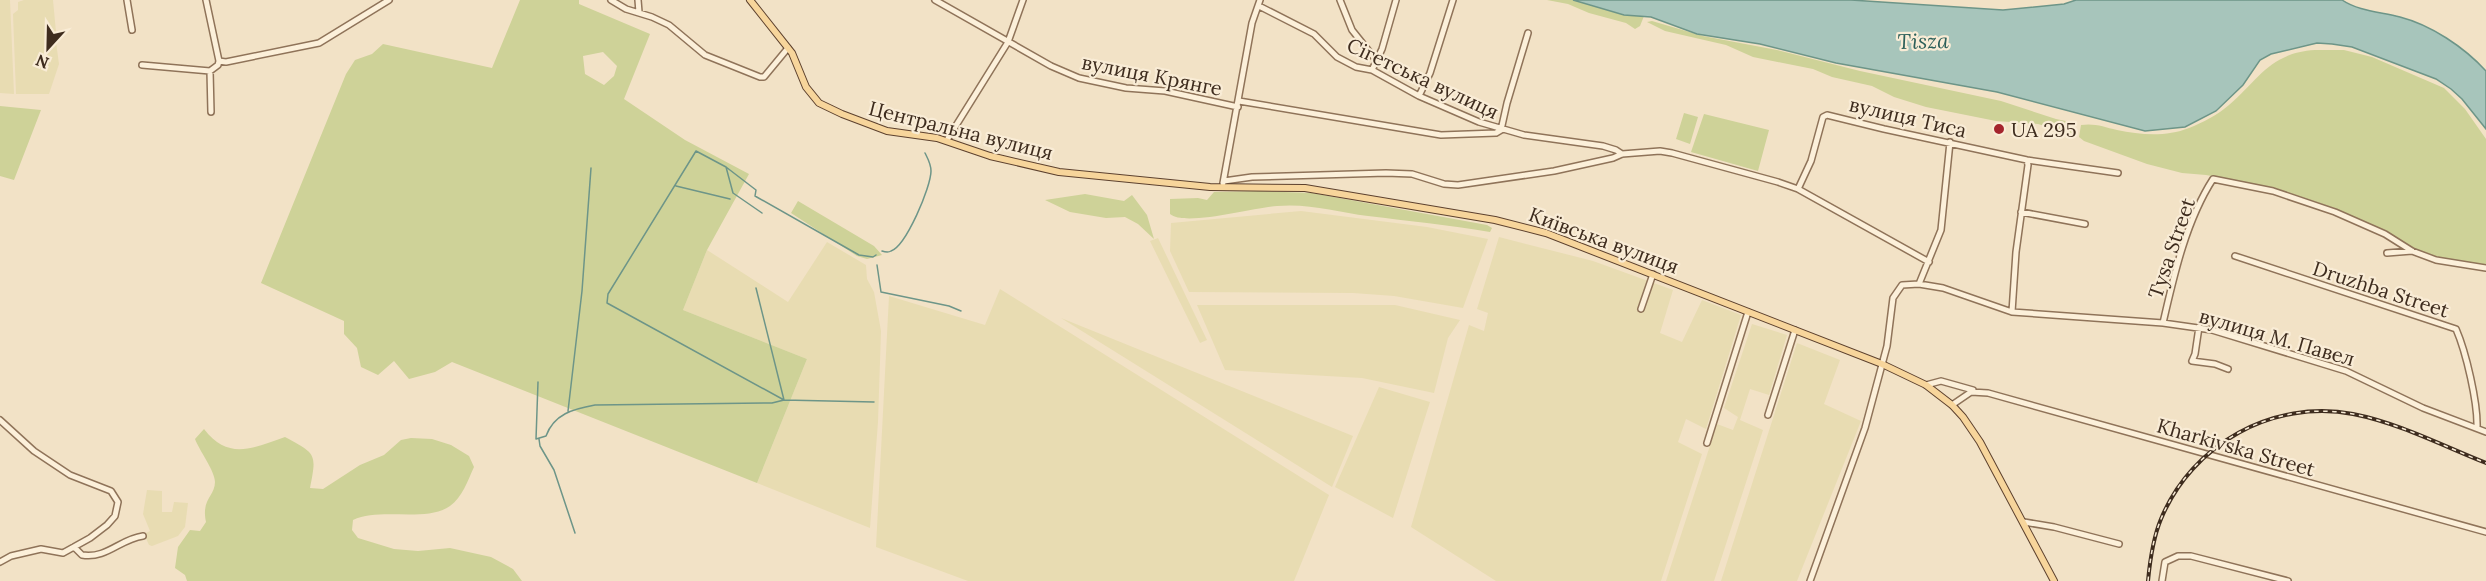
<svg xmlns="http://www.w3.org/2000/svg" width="2486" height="581" font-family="Lora,serif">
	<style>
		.farmland { fill: #e8dcb2 }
		.green { fill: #ced298; fill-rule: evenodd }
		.water { fill: #a7c5bb; stroke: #6d9588; stroke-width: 1.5 }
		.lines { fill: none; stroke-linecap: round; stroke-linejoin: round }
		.stream { stroke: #6d9588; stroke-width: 1.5 }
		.minor-casing { stroke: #8f7359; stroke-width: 8 }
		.major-casing { stroke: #5d412e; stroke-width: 8 }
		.minor { stroke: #fcf0da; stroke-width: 5 }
		.major { stroke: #f7d59b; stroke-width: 6 }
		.rail-casing { stroke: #3e2c1e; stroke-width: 4 }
		.rail { stroke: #f9ecd6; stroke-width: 1.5; stroke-dasharray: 4.5; stroke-linecap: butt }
		.poi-dot { fill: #a4242c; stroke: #f9ecd6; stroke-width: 2 }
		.labels { text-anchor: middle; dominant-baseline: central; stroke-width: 4.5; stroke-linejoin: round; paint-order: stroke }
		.street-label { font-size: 20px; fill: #3e2c1e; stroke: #f9ecd6 }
		.poi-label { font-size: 20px; fill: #3e2c1e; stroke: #f9ecd6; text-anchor: start }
		.water-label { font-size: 21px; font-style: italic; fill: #2c5f59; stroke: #f9ecd6 }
	</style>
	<rect width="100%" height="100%" fill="#f2e2c6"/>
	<path class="farmland" d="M0 0H10L14 94 0 93Z
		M24 0H53L56 32 52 35V40L56 42 59 64 49 94H16L13 14 18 10V2Z
		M1301 211 1427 227 1488 239 1463 308 1394 296 1353 293 1189 292 1170 251 1171 223Z
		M1499 237 1593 261 1673 290 1660 333 1682 342 1702 300 1741 315 1706 429 1686 419 1678 442 1702 454 1661 581H1496L1411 527 1469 325 1484 331 1488 313 1477 309Z
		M1158 238 1207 340 1200 343 1150 241Z
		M827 242 866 265 867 279 874 292 881 331 878 422 870 528 757 483 807 359 683 310 707 250 788 302Z
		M1000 289 1329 495 1294 581H968L876 547 889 296 985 325Z
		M1197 305H1395L1460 320 1448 338 1434 393 1362 378 1225 370Z
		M1061 318 1353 436 1332 487Z
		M1752 324 1787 335 1769 395 1750 389 1740 420 1763 430 1714 581H1666L1717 424 1733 430 1738 417 1724 408Z
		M1797 343 1840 360 1824 404 1861 421 1797 581H1721Z
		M1379 387 1430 402 1393 518 1335 487Z
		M147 490 162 491V512H172L174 502 188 503 185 527 178 536 152 546 149 545 144 534 150 531 143 514Z"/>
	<path class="green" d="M520 0H579V4L650 34 624 99 685 140 749 174 707 250 683 310 807 359 757 483 452 362 435 372 409 379 394 361 378 375 361 367 357 348 344 334V321L261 283 346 74 355 60 372 54 383 44 492 68ZM603 52 617 66 614 76 604 85 585 74 583 56Z
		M1547 0H1573L1624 15 1644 16 1640 26 1635 29 1626 23 1589 13 1568 4Z
		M1652 21 1703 36 1777 50 1860 71 2001 101 2056 119 2075 123 2072 133H2069L2038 124 1996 121 1926 107 1894 97 1872 86 1832 77 1813 69 1753 57 1726 45 1665 31 1647 22Z
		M2315 50H2344L2372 57 2444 88 2465 109 2486 139V265L2438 257 2409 247 2337 209 2275 188 2206 175 2182 173 2147 164 2084 141 2079 137 2081 125C2095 123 2104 127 2117 130 2141 135 2166 137 2189 128 2202 123 2219 114 2229 105 2260 78 2270 53 2315 50Z
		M0 106 41 110 14 180 0 176Z
		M1684 113 1698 117 1690 144 1676 139Z
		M1704 114 1769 130 1758 171 1691 152Z
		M1259 191 1312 193 1487 225 1492 228 1490 232C1449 225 1409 221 1368 216 1338 212 1308 203 1277 206 1255 207 1185 227 1170 214V199L1198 198 1207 200 1214 192Z
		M1085 194 1124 201 1132 195 1147 215 1154 239 1138 224 1125 217 1106 218 1070 212 1045 200Z
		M798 201 874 246 882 255 867 259 857 256 791 213Z
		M204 429C228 460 251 449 285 437 316 454 317 453 310 488L323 489 360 465 384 455 401 440 411 438 432 439 451 445 469 456 474 467C468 480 462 498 450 506 425 523 381 507 353 520L352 530 358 538 394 549 418 551 450 548 491 557 513 569 522 581H187L185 575 175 568 178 547 190 530 200 531 206 522C201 499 215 496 215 482 215 471 199 450 195 439Z"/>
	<path class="water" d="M1573 0H1851L2003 10 2064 4 2076 0H2342C2358 11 2381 12 2400 17 2431 25 2464 47 2486 71V129L2462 99 2451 89 2436 79 2352 47 2332 44 2317 43 2271 54 2260 60 2243 85 2216 111 2185 127 2145 131 1997 92 1836 63 1760 44 1697 34 1651 17 1624 15Z"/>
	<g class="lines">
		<path class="stream" d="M726 167 696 151 608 294 607 303 784 400 756 288
			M676 186 730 199
			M762 213 733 193 726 167 756 190 755 196 859 255 873 257 876 255
			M882 251C885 252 888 253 891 251 906 246 931 187 931 171 931 164 928 159 925 153
			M877 265 881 292 949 306 961 311
			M538 382 536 439 546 436C554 414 573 409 595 405L772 403 784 400 874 402
			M568 411 582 291 591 168
			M539 439 540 446 554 470 575 533"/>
		<g class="minor-casing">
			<path id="minor" d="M127 0 132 30
				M206 0 219 61 226 62 319 43 389 0
				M611 0 626 9 652 17 669 25 705 55 760 77H764L788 48
				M638 0 639 12
				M935 0 1051 66 1079 78 1126 88 1165 91 1238 107
				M1340 0 1352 30 1376 60
				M1259 6 1314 34 1337 57 1356 67 1372 70 1419 96 1479 122 1524 135 1603 146 1616 150 1622 154
				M142 65 210 71 218 65 219 61
				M1372 70 1382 49 1396 0
				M210 71 211 112
				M1419 96 1430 73 1453 0
				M1239 101 1441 135 1496 133 1501 130 1507 103 1528 33
				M947 140 1008 42 1023 0
				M1224 181 1252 177 1386 173 1412 174 1444 184 1458 185 1554 171 1613 158 1622 154 1660 151 1672 153 1778 182 1798 189 1929 262
				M1223 183 1252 23 1260 0
				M1798 189 1811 161 1823 117 1827 115 1884 129 2027 160 2118 173
				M2021 212 2085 224
				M2387 253 2412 251
				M2235 256 2456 329C2466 352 2478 403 2477 428
				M1919 284 1943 288 2012 312 2163 323 2212 330 2346 371 2423 408 2486 432
				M1641 309 1653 274
				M2012 312 2016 252 2028 165 2027 160
				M2163 323C2174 275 2186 221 2213 179L2273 191 2335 212 2385 234 2412 251 2436 260 2486 268
				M2199 327 2195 354 2192 361 2215 364 2228 369
				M1926 385 1941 381 1973 390
				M1952 405 1971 392 1988 393 2486 532
				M1768 415 1795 330
				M0 420 34 451 70 475 111 491 118 502 115 516 107 525 90 538 63 553 41 549 11 556 0 562
				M1707 443 1748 312
				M2024 522 2054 527 2119 544
				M74 547 82 555C107 559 120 539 143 536
				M1810 581 1865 428 1887 346 1893 298 1902 285 1919 284 1941 230 1950 142
				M2162 581 2165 562 2178 556H2191L2288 581"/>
		</g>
		<g class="major-casing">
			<path id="major" d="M750 0 792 53 806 87 819 103 842 114 887 131 937 138 990 156 1059 172 1210 187 1305 188 1495 220 1546 233 1882 364 1926 385 1952 405 1963 417 1980 442 2054 581"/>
		</g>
		<use href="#minor" class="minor"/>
		<use href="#major" class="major"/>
		<g class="rail-casing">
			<path id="rail" d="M2148 581C2150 560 2153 538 2161 519 2192 444 2273 399 2353 414 2399 423 2443 446 2486 463"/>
		</g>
		<use href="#rail" class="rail"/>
	</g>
	<circle class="poi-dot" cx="1999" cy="129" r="6"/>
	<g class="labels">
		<g class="street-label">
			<text transform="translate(1152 75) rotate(11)">вулиця Крянге</text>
			<text transform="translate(1423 78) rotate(25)">Сігетська вулиця</text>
			<text transform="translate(1908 117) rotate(13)">вулиця Тиса</text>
			<text transform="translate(961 130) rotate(14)">Центральна вулиця</text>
			<text transform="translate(1604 240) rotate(20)">Київська вулиця</text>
			<text transform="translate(2171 248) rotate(-71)">Tysa Street</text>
			<text transform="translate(2381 289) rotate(18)">Druzhba Street</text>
			<text transform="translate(2277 337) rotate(16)">вулиця М. Павел</text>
			<text transform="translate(2236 447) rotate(16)">Kharkivska Street</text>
		</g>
		<g class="poi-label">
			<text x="2011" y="129">UA 295</text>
		</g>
		<g class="water-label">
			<text transform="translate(1923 41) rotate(-1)">Tisza</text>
		</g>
	</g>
	<g transform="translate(48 48) rotate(202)" stroke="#f9ecd6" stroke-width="4.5" paint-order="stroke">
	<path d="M0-4.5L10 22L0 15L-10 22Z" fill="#3e2c1e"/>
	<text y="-9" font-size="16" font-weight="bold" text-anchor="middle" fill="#3e2c1e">N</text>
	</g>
</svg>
